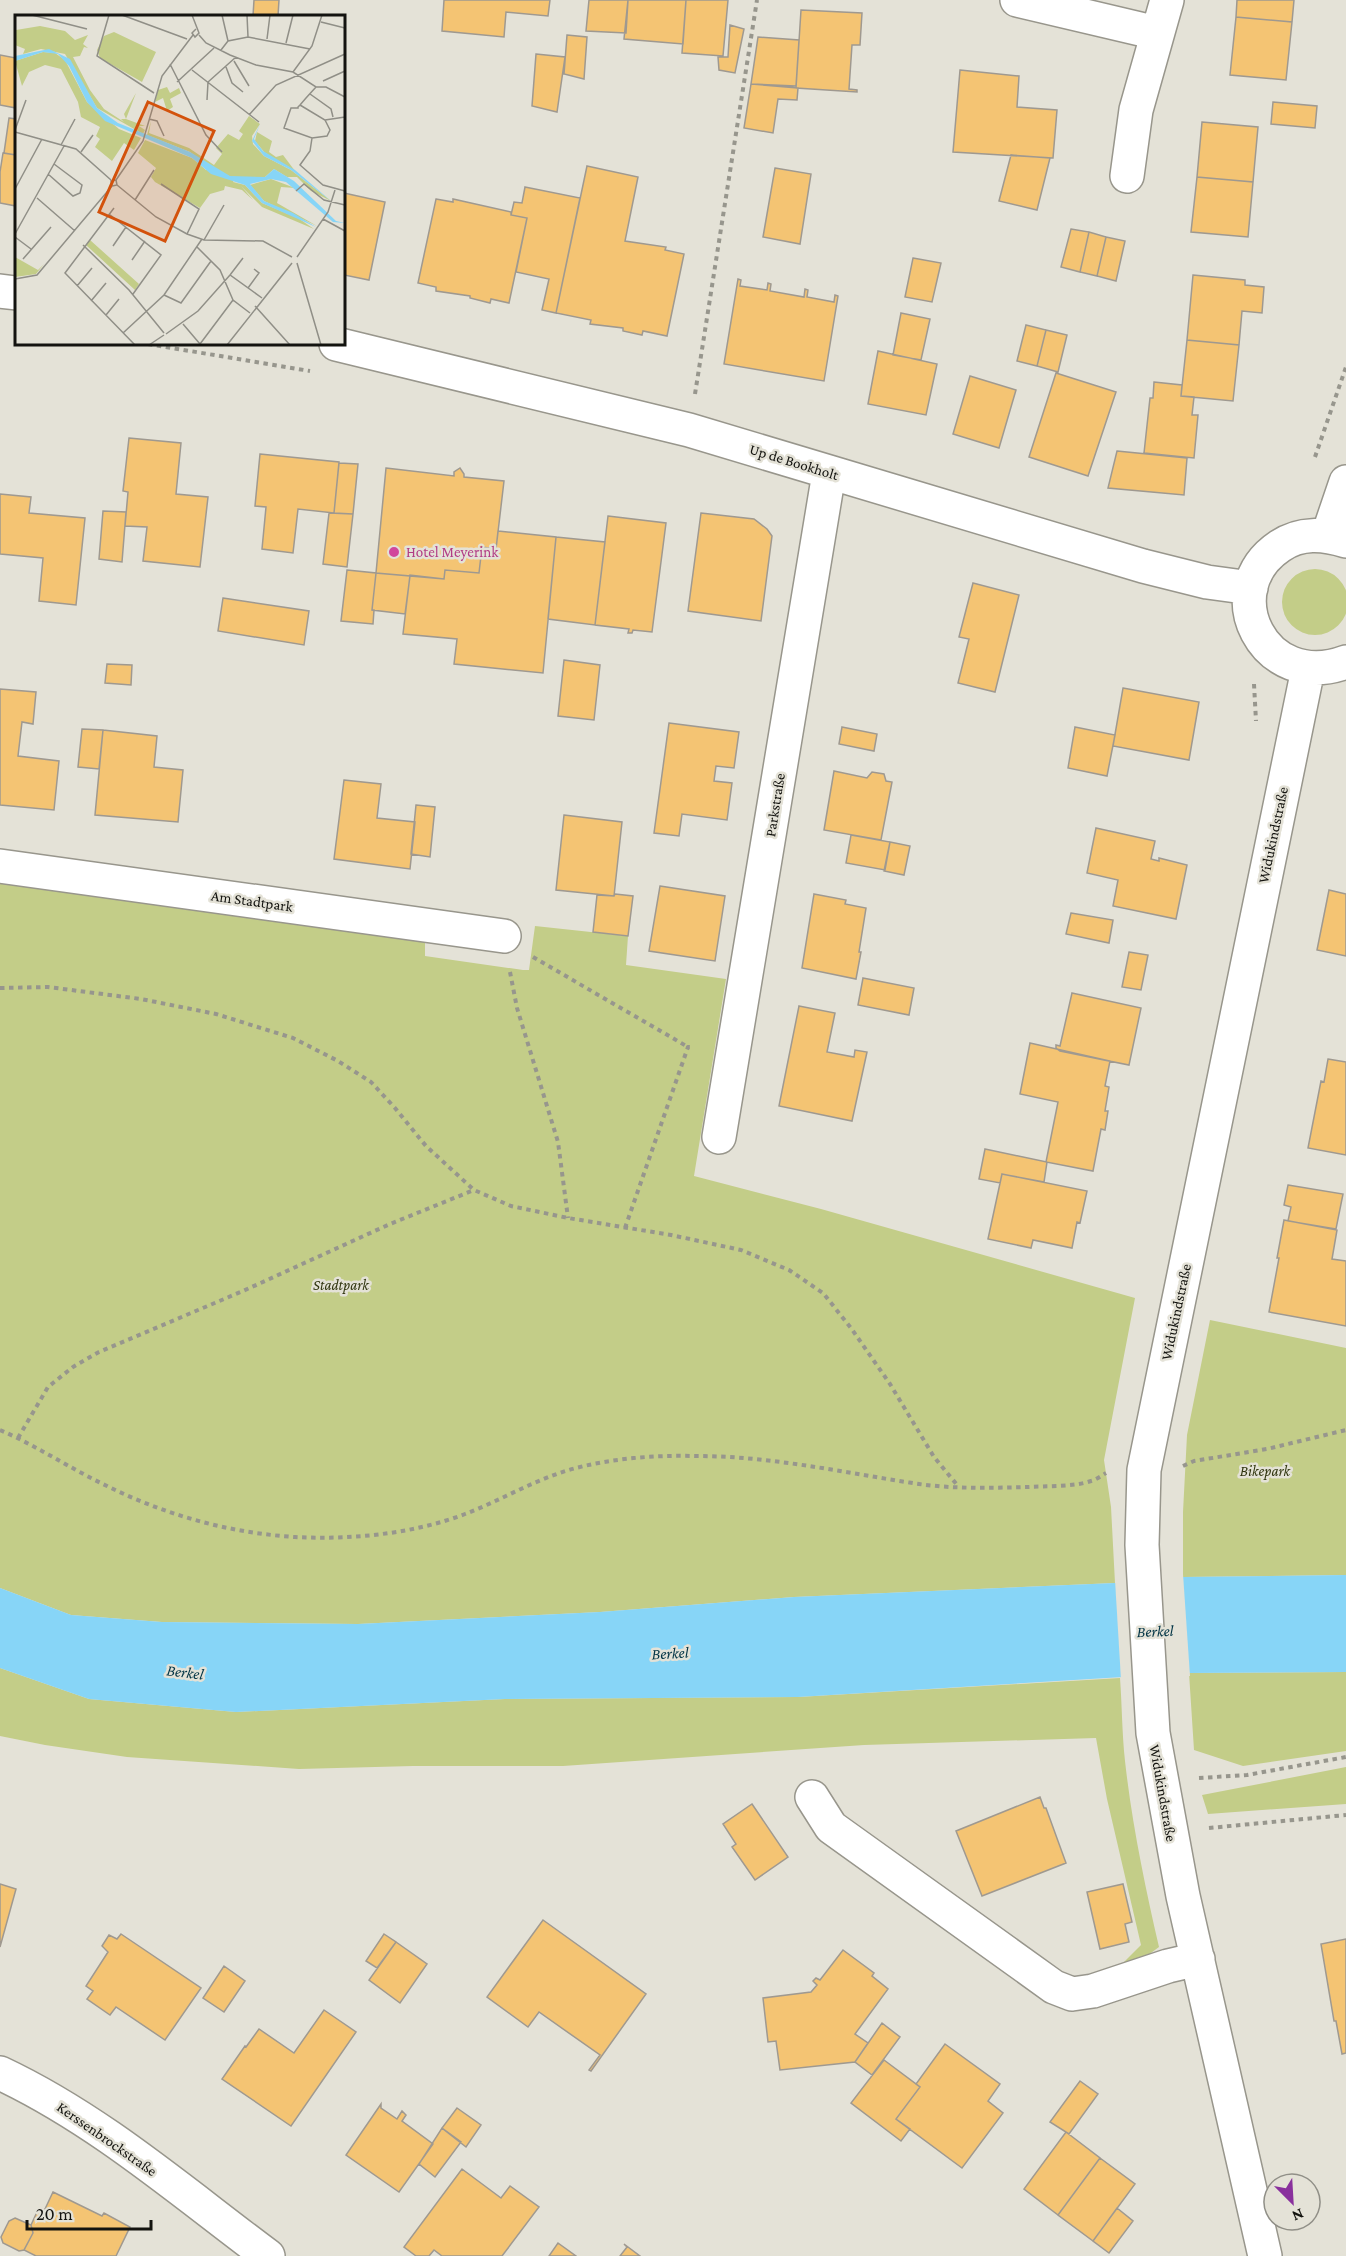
<svg xmlns="http://www.w3.org/2000/svg" width="1346" height="2256" font-family="'Crimson Pro',serif">
	<style>
		.green { fill: #c3cd88 }
		.water { fill: #87d5f7 }
		.pier { fill: #e4e2d7 }
		.building { fill: #f4c473; stroke: #9f9990; stroke-width: 1.5 }
		.lines { fill: none; stroke-linecap: round; stroke-linejoin: round }
		.minor-casing { stroke: #98968c; stroke-width: 36 }
		.path { stroke: #97968d; stroke-width: 4; stroke-dasharray: 4.5 4.5; stroke-linecap: butt }
		.minor { stroke: #fff; stroke-width: 33 }
		.hotel-dot { fill: #d1479c; stroke: #e4e2d7; stroke-width: 2 }
		.labels { text-anchor: middle; dominant-baseline: central; stroke-width: 5; stroke-linejoin: round; paint-order: stroke }
		.street-label { font-size: 15px; fill: #13130f; stroke: #e4e2d7 }
		.hotel-label { font-size: 15px; fill: #b23c85; stroke: #e4e2d7; text-anchor: start }
		.park-label { font-size: 15px; font-style: italic; fill: #313610; stroke: #e4e2d7 }
		.water-label { font-size: 16px; font-style: italic; fill: #023445; stroke: #e4e2d7 }
		.inset-road { fill: none; stroke: #908f87; stroke-width: 1.5 }
		.view { fill: #d3520c; fill-opacity: 0.15; stroke: #d3520c; stroke-width: 3 }
		.inset-edge { fill: none; stroke: #13130f; stroke-width: 3 }
	</style>
	<rect width="100%" height="100%" fill="#e4e2d7"/>
	<path class="green" d="M1282 602a33 33 0 1 1 66 0a33 33 0 1 1-66 0Z
		M0 883 425 942V956L523 970H529L535 926 628 936 626 965 726 979 694 1176 821 1209 1135 1298 1104 1460 1111 1507 1115 1583 794 1597 600 1612 358 1624 162 1622 71 1615 0 1588Z
		M1210 1320 1346 1348V1575L1183 1577V1512L1187 1435Z
		M0 1668 89 1699 236 1712 505 1699 798 1697 1120 1678C1122 1705 1122 1733 1125 1761 1132 1824 1145 1886 1159 1947L1144 1958 1120 1966 1141 1945 1107 1799 1096 1738 864 1745 563 1766H413L299 1769 127 1757 45 1745 0 1736Z
		M1346 1672V1751L1243 1766 1194 1750 1189 1673Z
		M1346 1767V1804L1208 1814 1202 1795Z"/>
	<path class="water" d="M1346 1575V1672L1189 1673 798 1697 505 1699 236 1712 89 1699 0 1668V1588L71 1615 162 1622 358 1624 600 1612 794 1597 1115 1583 1183 1577Z"/>
	<path class="pier" d="M1183 1574 1190 1676 1121 1680 1115 1580Z"/>
	<path class="building" d="M254 0H279L278 16H253Z
		M444 0H550L548 16 506 12 504 37 442 31Z
		M589 0H628L626 33 586 31Z
		M628 0H686L683 44 624 39Z
		M686 0H728L723 56 682 53Z
		M1237 0H1294L1292 22 1236 17Z
		M801 10 862 13 860 45H852L849 89 857 90V92L796 88Z
		M1236 17 1292 22 1286 80 1230 75Z
		M730 25 744 29 735 73 719 70 718 57H728Z
		M567 35 587 37 584 79 564 74Z
		M758 37 799 40 796 86 751 84Z
		M536 54 565 57 557 112 532 106Z
		M0 55 16 58V108L0 105Z
		M960 70 1019 76 1017 107 1057 110 1053 158 953 152Z
		M751 84 798 88 797 100 778 99 773 133 744 128Z
		M1273 102 1317 106 1315 128 1271 124Z
		M9 118 16 119V155L4 153Z
		M1202 122 1258 127 1253 182 1197 177Z
		M3 153 16 155V206L0 203V172Z
		M1011 155 1050 158 1037 210 999 201Z
		M587 166 638 177 625 241 666 247 665 250 684 254 667 336 643 331 642 335 623 331V328L590 324 591 320 556 313Z
		M775 168 811 174 800 244 763 237Z
		M1197 177 1253 182 1248 237 1191 232Z
		M525 187 580 198 556 313 542 310 549 279 516 272 527 218 511 215 514 202 522 203Z
		M344 193 385 202 369 280 344 275Z
		M436 199 453 202V199L511 212V215L527 218 509 303 491 299 490 303 470 298V296L436 291V287L418 283Z
		M1071 229 1089 232 1080 272 1061 267Z
		M1089 232 1106 237 1097 276 1080 272Z
		M1106 237 1125 241 1116 281 1097 276Z
		M913 258 941 263 932 302 905 297Z
		M1193 275 1245 280V285L1264 287 1262 313 1242 311 1239 345 1187 340Z
		M738 279 741 280 740 286 767 290 768 283 771 284 770 291 804 297 805 289 808 290 807 297 834 302 835 295 838 296 824 381 724 364Z
		M901 313 930 319 921 360 893 355Z
		M1026 325 1046 330 1037 366 1017 361Z
		M1046 330 1067 335 1058 372 1037 366Z
		M1187 340 1239 345 1233 401 1181 396Z
		M878 351 937 364 926 415 868 404Z
		M1056 373 1116 392 1088 476 1029 457Z
		M970 376 1016 390 999 448 953 434Z
		M1154 382 1182 385 1181 396 1194 397 1192 415H1198L1194 458 1144 453 1150 398H1153Z
		M129 438 181 443 176 494 208 497 200 567 143 561 147 527 125 526 128 492 123 491Z
		M1117 451 1187 458 1184 495 1108 488Z
		M260 454 339 462 334 513 298 509 293 553 262 549 266 507 255 506Z
		M339 463 358 464 353 514 334 513Z
		M386 468 454 476V472L460 468 464 474V477L504 481 496 549 482 547 479 573 445 570 444 579 376 573Z
		M0 494 31 497 29 513 85 518 76 605 39 601 43 558 0 554Z
		M103 511 126 512 122 562 99 559Z
		M329 513 353 514 347 567 323 564Z
		M701 513 754 519 767 529 772 536 761 621 688 611Z
		M608 516 666 523 652 632 633 630 632 633H628L629 629 595 625Z
		M498 531 556 537 543 673 454 664 457 639 403 634 410 575 444 579 445 570 479 573 482 547 496 549Z
		M556 537 605 542 595 625 548 619Z
		M347 570 376 573 372 610H374L373 624 341 621Z
		M376 573 410 576 405 614 372 610Z
		M973 583 1019 595 995 692 958 683 969 639 959 637Z
		M223 598 309 611 304 645 218 631Z
		M564 660 600 665 594 720 558 716Z
		M107 664 132 665 131 685 105 683Z
		M1123 688 1199 702 1189 760 1113 746Z
		M0 689 36 692 33 724 22 722 18 756 59 761 54 810 0 805Z
		M669 723 739 732 734 768 716 766 714 781 732 783 727 820 682 814 679 836 654 833Z
		M842 727 877 734 874 751 839 744Z
		M1075 727 1115 735 1107 776 1068 768Z
		M82 729 103 730 99 769 78 767Z
		M103 730 157 736 154 767 183 770 178 822 95 815Z
		M834 771 867 778 872 772 884 774 886 781 892 782 881 840 824 830Z
		M344 780 381 784 377 818 415 822 410 869 334 859Z
		M416 805 435 807 430 857 411 854Z
		M564 815 622 822 614 896 556 890Z
		M1096 828 1155 841 1151 859 1159 861V858L1187 865 1176 919 1113 906 1118 880 1087 873Z
		M851 835 890 842 885 870 846 863Z
		M890 842 910 846 904 875 884 871Z
		M660 886 725 896 715 961 649 951Z
		M1329 890 1346 894V956L1317 950Z
		M615 894 633 896 628 936 593 932 597 895 614 896Z
		M814 894 846 900 845 904 866 908 859 952H861L856 979 802 968Z
		M1071 913 1113 920 1109 943 1066 934Z
		M1129 952 1148 955 1141 990 1122 987Z
		M863 978 914 988 909 1015 858 1005Z
		M1072 993 1141 1008 1129 1065 1060 1051 1056 1048V1045L1060 1046Z
		M799 1006 835 1013 827 1052 854 1057 855 1050 867 1052 852 1121 779 1106Z
		M1030 1043 1110 1061 1105 1086 1109 1087 1105 1111H1108L1105 1130 1101 1129 1093 1171 1046 1162 1058 1102 1020 1094Z
		M1328 1059 1346 1062V1155L1308 1148 1321 1081 1324 1082Z
		M985 1149 1047 1162 1044 1182 1002 1174 1000 1183 979 1179Z
		M1002 1174 1087 1191 1080 1223 1077 1222 1072 1248 1033 1240 1031 1248 988 1239Z
		M1288 1185 1343 1194 1336 1229 1288 1221 1291 1207 1284 1205Z
		M1284 1220 1337 1230 1332 1259 1346 1261V1326L1269 1312 1279 1258H1277Z
		M1040 1797 1044 1808H1046L1066 1863 982 1896 956 1831Z
		M752 1804 788 1857 755 1880 732 1847 736 1844 723 1824Z
		M0 1884 16 1889 0 1947Z
		M1123 1884 1132 1922 1125 1924 1129 1942 1100 1949 1087 1892Z
		M543 1920 646 1994 591 2071 589 2070 600 2055 539 2012 528 2027 487 1997Z
		M121 1934 201 1988 165 2040 116 2007 110 2015 87 1999 93 1991 86 1986 108 1952 102 1946 109 1935 117 1939Z
		M384 1934 396 1942 377 1968 366 1961Z
		M1346 1939V2053L1342 2054 1336 2021H1334L1321 1944Z
		M396 1942 427 1964 400 2003 369 1980Z
		M843 1950 874 1973 872 1976 888 1989 855 2034 868 2043 855 2062 780 2070 776 2041 768 2042 763 1998 811 1992 817 1985 813 1981 816 1978 820 1980Z
		M224 1966 245 1981 224 2012 203 1998Z
		M324 2010 356 2032 291 2126 222 2079 245 2046 246 2047 259 2029 294 2053Z
		M882 2023 900 2037 872 2075 855 2062Z
		M945 2044 1000 2084 988 2101 1003 2113 962 2168 896 2119 920 2087 916 2084Z
		M884 2060 920 2087 896 2119 910 2129 901 2141 851 2103Z
		M1080 2081 1098 2094 1069 2134 1050 2122Z
		M381 2104V2108L397 2119 402 2111 406 2115 402 2121 433 2144 399 2192 346 2155Z
		M457 2108 481 2125 466 2147 442 2128Z
		M442 2128 461 2142 435 2177 419 2164Z
		M1066 2132 1100 2158 1058 2215 1024 2189Z
		M1100 2158 1135 2184 1093 2241 1058 2215Z
		M462 2169 501 2198 510 2186 539 2207 502 2256H442L434 2250 429 2256H416L404 2247Z
		M53 2192 102 2216 104 2213 130 2227 116 2256H36L24 2250 33 2233 31 2225 37 2212 45 2209Z
		M1117 2208 1133 2221 1109 2253 1093 2241Z
		M15 2218 31 2225 33 2233 24 2250 19 2251 3 2243 1 2237 9 2221Z
		M558 2243 576 2256H549Z
		M624 2244 640 2256H620L627 2247Z"/>
	<g class="lines">
		<g class="minor-casing">
			<path id="minor" d="M1017 0 1157 33
				M1127 176 1136 110 1167 0
				M0 291 16 293
				M336 344 689 430 1143 566 1207 582 1251 588
				M1328 535 1346 482
				M1346 541C1323 534 1301 532 1280 546 1214 590 1263 693 1346 662
				M0 866 504 936
				M719 1137 829 473
				M812 1797 831 1827 1054 1987 1072 1994 1093 1991 1168 1966 1198 1959
				M0 2073C98 2119 182 2192 268 2256
				M1265 2256 1183 1896 1153 1733 1142 1545 1144 1470 1308 669"/>
		</g>
		<path class="path" d="M148 344 310 371
			M695 394 757 0
			M1315 457 1346 367
			M1254 684 1256 721
			M533 957 688 1047
			M510 972 517 1008 558 1142 568 1218
			M0 988 48 987 141 999 216 1014 293 1038 338 1061 371 1082 395 1108 426 1146 474 1190 511 1206 568 1218 671 1235 741 1250 789 1270 823 1293 851 1328 890 1384 934 1457 958 1486
			M625 1228 688 1047H694
			M0 1430C37 1446 71 1469 107 1486 166 1515 229 1533 295 1537 350 1540 413 1534 465 1514 502 1500 537 1478 576 1468 615 1458 656 1455 696 1456 772 1456 845 1473 919 1484 954 1489 992 1488 1028 1487 1046 1486 1074 1487 1091 1481 1096 1480 1101 1476 1106 1473
			M18 1438 48 1387 73 1367 99 1352 243 1291 390 1224 474 1190
			M1183 1466 1194 1461 1267 1449 1346 1430
			M1199 1778 1247 1775 1346 1757
			M1209 1828 1346 1815"/>
		<use href="#minor" class="minor"/>
	</g>
	<circle class="hotel-dot" cx="394" cy="552" r="6"/>
	<g class="labels">
		<g class="street-label">
			<text transform="translate(794 462) rotate(17)">Up de Bookholt</text>
			<text transform="translate(775 805) rotate(-81)">Parkstraße</text>
			<text transform="translate(1273 835) rotate(-78)">Widukindstraße</text>
			<text transform="translate(252 901) rotate(8)">Am Stadtpark</text>
			<text transform="translate(1176 1312) rotate(-78)">Widukindstraße</text>
			<text transform="translate(1163 1793) rotate(80)">Widukindstraße</text>
			<text transform="translate(107 2139) rotate(35)">Kerssenbrockstraße</text>
		</g>
		<g class="hotel-label">
			<text x="406" y="552">Hotel Meyerink</text>
		</g>
		<g class="park-label">
			<text x="341" y="1285">Stadtpark</text>
			<text x="1265" y="1471">Bikepark</text>
		</g>
		<g class="water-label">
			<text transform="translate(1155 1631) rotate(-2)">Berkel</text>
			<text transform="translate(670 1653) rotate(-3)">Berkel</text>
			<text transform="translate(185 1672) rotate(7)">Berkel</text>
		</g>
	</g>
	<g transform="translate(15 15)">
		<rect width="330" height="330" fill="#e4e2d7"/>
		<path d="M25 11 50 16 60 25 73 20 68 29 73 33 69 32 65 41 58 42 75 75 89 94 109 107 106 104H111L109 99 121 78 111 104 130 111H124L130 115 128 119 82 93 50 39 26 34 8 39 10 34 0 30V12L1 15ZM99 17 141 37 127 67 85 43 82 35 89 21ZM28 37 40 38 50 45 72 87 104 114 126 123 119 135 109 128 97 146 80 132 85 124 81 121 85 112 66 102 63 87 46 54 30 50 14 57 7 71 0 46ZM152 72 155 78 164 73 166 78 155 84 158 92 152 96 148 83 140 87 143 75ZM234 101 245 109 237 121 238 129 249 141 276 155 316 186 296 176 282 162H272L259 154 250 162H220L218 167 230 170 247 188 283 203 299 214 247 192 226 171 238 185 227 175 210 171 209 175 195 179 185 193 140 167 136 162 141 153 123 138 130 125 177 143 191 155 196 153 175 137 132 120 136 106 134 118 174 133 199 150 207 139 201 133 213 119 224 125 228 119 224 116ZM242 117 257 126 254 137 261 142 268 140 280 156 250 138 240 126ZM256 164 280 173 266 172 262 188 302 211 249 186 235 170ZM75 225 124 269 120 275 71 230ZM0 242 23 255 29 249 21 259 0 262Z" fill="#c3cd88"/>
		<path d="M34 34 55 44 82 93 103 108 175 137 215 161 250 162 259 154 279 166 321 206 330 208 318 207 271 167 256 164 235 169 249 186 278 198 301 212 247 188 230 170 196 159 177 143 90 106 72 87 54 51 43 39 28 37 0 46V41ZM245 109 239 124 248 136 280 155 316 186 276 155 249 141 237 126Z" fill="#87d5f7"/>
		<path class="inset-road" d="M17 0 72 14M94 0 82 41 139 78M107 0 172 24M177 0 184 18 180 22 177 18 181 14M207 0 213 26M232 0 233 22M306 7 330 13M184 20 191 28 215 40 241 50 278 57 301 72H311L330 82M252 24 255 0M271 28 278 0M206 35 213 26 233 22 295 34M219 46 234 71M155 49 191 120 207 137M211 52 217 68 228 77M177 55 244 107M278 57 297 31 307 0M308 66 330 56M162 67 199 33M295 79 316 94 318 102M330 81V103M192 85 193 67 221 42M285 90 310 105 315 115 312 121 297 123 269 113 276 93H283V92L285 90 291 83 301 72M234 100 261 70 330 39M134 104 142 106 149 121M310 105 330 102M0 115 11 85M0 117 61 134 96 165M297 123 295 136 285 150 308 170 330 176M46 130 60 104M66 137 78 120M33 159 58 181 65 178 67 170 39 149M101 165 102 170 97 171 96 166 101 165 128 126 147 61 178 20M146 169 184 194 172 219M102 170 141 202 172 219 189 225 248 226 277 242M0 174 27 124M281 176 289 169 309 185 330 190M22 183 60 216M120 185 139 155M99 193 50 258 120 330M94 199 146 240 118 279M308 204 330 216M0 219 49 131M0 222 16 234M189 225 209 190M68 230 114 275 149 318M98 231 111 212M182 232 205 255 218 285 235 298M282 242 313 197 320 175M8 244 36 212M117 245 130 226M282 248 306 330M215 260 228 243M0 264 22 260 97 171M62 271 77 253M233 273 244 258 239 254M149 280 166 288 196 246M76 286 91 268M240 291 275 330M91 300 104 284M168 309 185 329 218 285M108 318 149 280 187 224M151 319 183 296 215 260 247 283M134 330 149 320M212 330 277 248"/>
		<path class="view" d="M133 87 199 116 150 226 84 197Z"/>
		<rect width="330" height="330" class="inset-edge"/>
	</g>
	<g transform="translate(1292 2202) rotate(156)"><circle r="28" fill="#e4e2d7" stroke="#908f87" stroke-width="1.5"/>
	<path d="M0-4.5L10 22L0 15L-10 22Z" fill="#89309d"/>
	<text y="-9" font-size="16" font-weight="bold" text-anchor="middle" fill="#13130f">N</text>
	</g>
	<path d="M27 2220v9h124v-9" fill="none" stroke="#13130f" stroke-width="3"/>
	<text x="36" y="2220" font-size="18" fill="#13130f" stroke="#e4e2d7" stroke-width="4.5" paint-order="stroke">20 m</text>
</svg>
